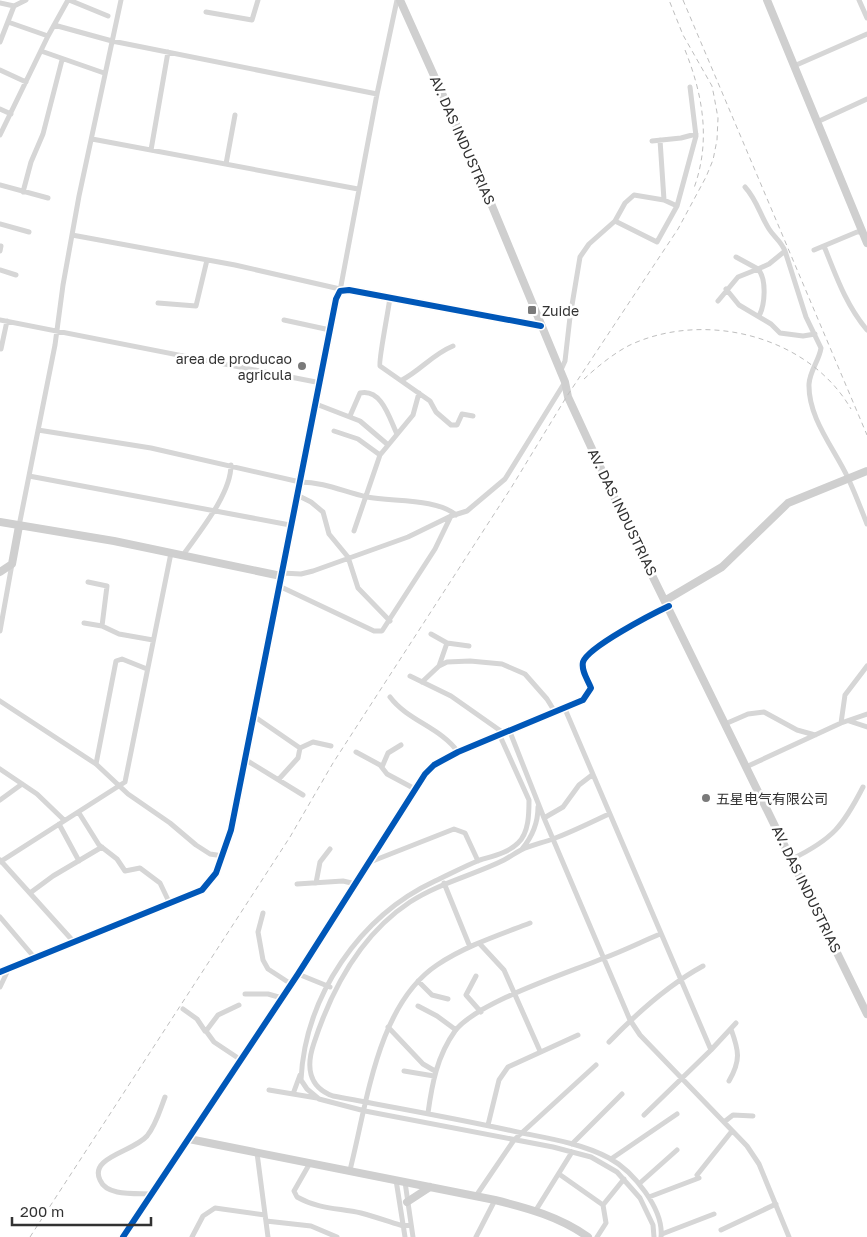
<svg xmlns="http://www.w3.org/2000/svg" width="867" height="1237" font-family="'Golos Text','Noto Sans SC',sans-serif">
	<style>
		.lines { fill: none; stroke-linecap: round; stroke-linejoin: round }
		.street { stroke: #d6d6d6; stroke-width: 5 }
		.secondary { stroke: #cfcfcf; stroke-width: 8 }
		.rail { stroke: #bebebe; stroke-width: 1; stroke-dasharray: 5 4; stroke-linecap: butt }
		.cycleway-casing { stroke: #fff; stroke-width: 9 }
		.cycleway { stroke: #0057b8; stroke-width: 6 }
		.poi-dot { fill: #7a7a7a; stroke: #fff; stroke-width: 2 }
		.labels { text-anchor: middle; dominant-baseline: central; stroke-width: 5; stroke-linejoin: round; paint-order: stroke }
		.street-label { font-size: 14px; fill: #323232; stroke: #fff }
		.poi-label { font-size: 14px; fill: #323232; stroke: #fff; text-anchor: start }
	</style>
	<rect width="100%" height="100%" fill="#fff"/>
	<g class="lines">
		<path class="street" d="M69 0 108 16
			M859 0 867 18
			M0 3 14 6 26 0
			M206 12 252 20 258 0
			M8 22 48 36
			M54 25 112 41 377 94
			M0 42 14 6
			M41 51 104 73
			M794 66 867 34
			M0 70 26 82
			M0 109 11 114
			M817 122 867 99
			M0 135 48 36 68 0
			M92 139 358 189
			M660 140 664 200
			M652 141 681 138 696 134
			M151 150 168 52
			M226 164 235 115
			M0 185 48 198
			M745 187C757 200 760 215 769 229 774 237 781 241 785 251
			M23 192 31 162 43 134 62 60
			M677 206 696 136 690 87
			M0 224 29 232
			M72 235 235 265 340 289
			M824 246C836 276 846 305 867 330
			M814 250 857 232H863
			M0 251 1 246
			M736 257 758 269 769 264 785 251 806 317 821 348C819 361 810 370 809 384 808 418 834 448 848 478 855 493 861 509 867 524
			M0 270 16 275
			M726 289 739 305 771 324 780 333 803 336 815 334
			M340 291 377 94 397 0
			M390 297C389 308 378 362 380 366L430 401 436 412 451 425H457L462 414 473 416
			M718 301 738 277 758 269C767 279 765 305 759 316
			M158 303 196 306 207 260
			M0 320 321 383
			M284 320 330 330
			M1 349 7 321
			M560 372 565 361 570 317 580 257 589 244 615 221 657 242 677 206 664 200 634 195 625 203 615 221
			M402 380C421 370 433 354 453 346
			M316 404 360 421 387 444
			M350 416 360 393C382 388 390 420 397 434
			M38 430 151 448 300 482C325 482 344 492 367 497 393 502 436 498 456 515
			M334 431 358 439 380 455
			M29 476 290 525
			M297 495 311 502 323 512 329 534 348 557 358 588 390 621
			M19 526 55 345 63 285 79 196 121 0
			M354 531 380 455 413 415 419 393
			M183 555C200 531 231 494 231 465
			M282 573 301 574 313 571 408 537 451 516 467 511 505 479 565 382
			M88 582 107 586 102 626
			M279 586 374 631H382L435 549 451 516
			M84 623 102 626 119 634 153 640
			M0 631 12 564
			M431 634 447 643 469 646
			M439 666 447 643
			M410 676 451 696 505 734
			M422 682 439 666 447 662 470 661 502 664 525 674 547 699 555 712
			M390 697C408 721 440 727 458 752
			M0 701 96 764 128 794 170 823 196 845 210 854 223 856
			M565 709 711 1050
			M255 717 300 748 313 742 331 746
			M849 721 867 727
			M841 723 845 695 867 666
			M725 724 748 714 764 712 797 730 815 735
			M510 732 544 818 630 1020 640 1035 747 1146 759 1164 789 1237
			M500 736 529 800C529 813 529 833 518 843 508 853 493 856 480 860 465 866 450 874 435 881 360 916 305 996 301 1080L307 1089 319 1099 365 1111 553 1147 591 1157 617 1172 640 1198 653 1225 654 1237
			M356 752 380 765 387 774 415 789
			M246 760 303 795
			M96 764 116 661 122 659 147 669
			M382 767 388 753 401 745
			M746 767 841 723 867 714
			M0 769 37 794 64 820
			M279 779 298 758 300 748
			M0 800 22 784
			M79 813 99 845 117 859 125 871 140 868 160 883 170 904
			M609 814C590 823 572 832 553 839 542 843 531 845 521 850 515 853 510 857 504 860 474 875 439 883 410 902 360 935 332 988 314 1043 306 1066 308 1087 333 1096 396 1108 460 1119 522 1133 552 1139 583 1144 609 1158 633 1171 664 1209 661 1237
			M544 818 563 807 579 785 592 775
			M59 824 79 861
			M522 849C532 837 538 822 538 807
			M792 859C833 839 843 826 863 787
			M0 860 73 941
			M0 862 125 782 171 553
			M370 862 454 829 465 833 478 861
			M316 883 320 862 330 849
			M444 883 470 947
			M297 884 343 881 356 884
			M30 893 53 876 102 847
			M263 913 258 932 263 960 268 969 291 984
			M0 917 34 957
			M479 943 504 970 540 1051
			M298 974 330 987
			M476 976 466 995 481 1012
			M418 981 432 995 448 999
			M0 987 9 968
			M245 994H268L282 998
			M239 1005 218 1015 206 1031 214 1042 241 1060
			M418 1006 437 1016 456 1030
			M183 1009 197 1019 205 1031
			M388 1027 423 1064 435 1071
			M609 1042C637 1013 668 985 703 966
			M404 1071 434 1076
			M729 1081C741 1060 739 1051 731 1029
			M269 1090 317 1098
			M293 1094 300 1075
			M428 1113C432 1084 437 1056 455 1031 477 1002 568 973 604 958 623 951 641 942 660 934
			M644 1115 711 1050 736 1023
			M724 1122 733 1115 753 1116
			M488 1125 499 1080 508 1067 578 1035
			M572 1144 622 1094
			M257 1153 268 1237
			M611 1159 677 1114
			M310 1163 294 1191 297 1197C318 1209 338 1208 361 1213 376 1217 390 1222 403 1226L411 1225
			M350 1170C367 1104 377 1005 437 965 465 946 499 935 530 923
			M559 1174 603 1205 606 1223 597 1237
			M697 1175 732 1131
			M396 1180 405 1237
			M405 1182 413 1237
			M640 1183 677 1150
			M152 1194C137 1193 107 1197 100 1180 89 1157 133 1152 147 1136 156 1125 160 1110 165 1097
			M476 1196 514 1140 596 1065
			M649 1197 699 1178
			M603 1205 624 1179
			M536 1210 572 1152
			M266 1221 311 1226 337 1237
			M721 1230 776 1204
			M662 1234 714 1214
			M192 1237 203 1216 215 1208 265 1215
			M476 1237 495 1200"/>
		<path class="secondary" d="M400 0 485 189 565 382 568 397 622 514 867 1014
			M767 0 867 243
			M0 522 114 541 281 576
			M0 572 12 564 19 526
			M666 600 722 567 788 503 867 471
			M0 972 202 890 216 873 231 830 336 299 340 291 349 290 541 326
			M189 1139 495 1200C528 1208 560 1217 588 1237
			M407 1202 430 1187
			M123 1237 298 974 425 774 434 765 458 752 583 700 591 688C588 680 581 671 583 662 588 647 652 614 669 606"/>
		<path class="rail" d="M683 0 867 435
			M685 50C703 95 711 141 694 188
			M584 379C597 367 614 353 630 345 705 310 809 336 851 409
			M30 1237 290 837 333 763 511 488 567 396 678 229 706 177 713 160 717 140 718 118 714 96 712 86 683 35 669 0"/>
		<g class="cycleway-casing">
			<path id="cycleway" d="M0 972 202 890 216 873 231 830 336 299 340 291 349 290 541 326
				M123 1237 298 974 425 774 434 765 458 752 583 700 591 688C588 680 581 671 583 662 588 647 652 614 669 606"/>
		</g>
		<use href="#cycleway" class="cycleway"/>
	</g>
	<g class="poi-dot">
		<rect x="527" y="305" width="10" height="10" rx="2.5"/>
		<circle cx="302" cy="366" r="5"/>
		<circle cx="706" cy="798" r="5"/>
	</g>
	<g class="labels">
		<g class="street-label">
			<text transform="translate(463 140) rotate(66)">AV. DAS INDUSTRIAS</text>
			<text transform="translate(623 512) rotate(64)">AV. DAS INDUSTRIAS</text>
			<text transform="translate(807 889) rotate(64)">AV. DAS INDUSTRIAS</text>
		</g>
		<g class="poi-label">
			<text x="542" y="310">Zuide</text>
			<text x="292" y="358" text-anchor="end">area de producao<tspan x="292" dy="16">agricula</tspan></text>
			<text x="716" y="798">五星电气有限公司</text>
		</g>
	</g>
	<path d="M12 1217v8h139v-8" fill="none" stroke="#323232" stroke-width="2.5"/>
	<text x="20" y="1217" font-size="15" fill="#323232" stroke="#ffffff" stroke-width="4" paint-order="stroke">200 m</text>
</svg>
